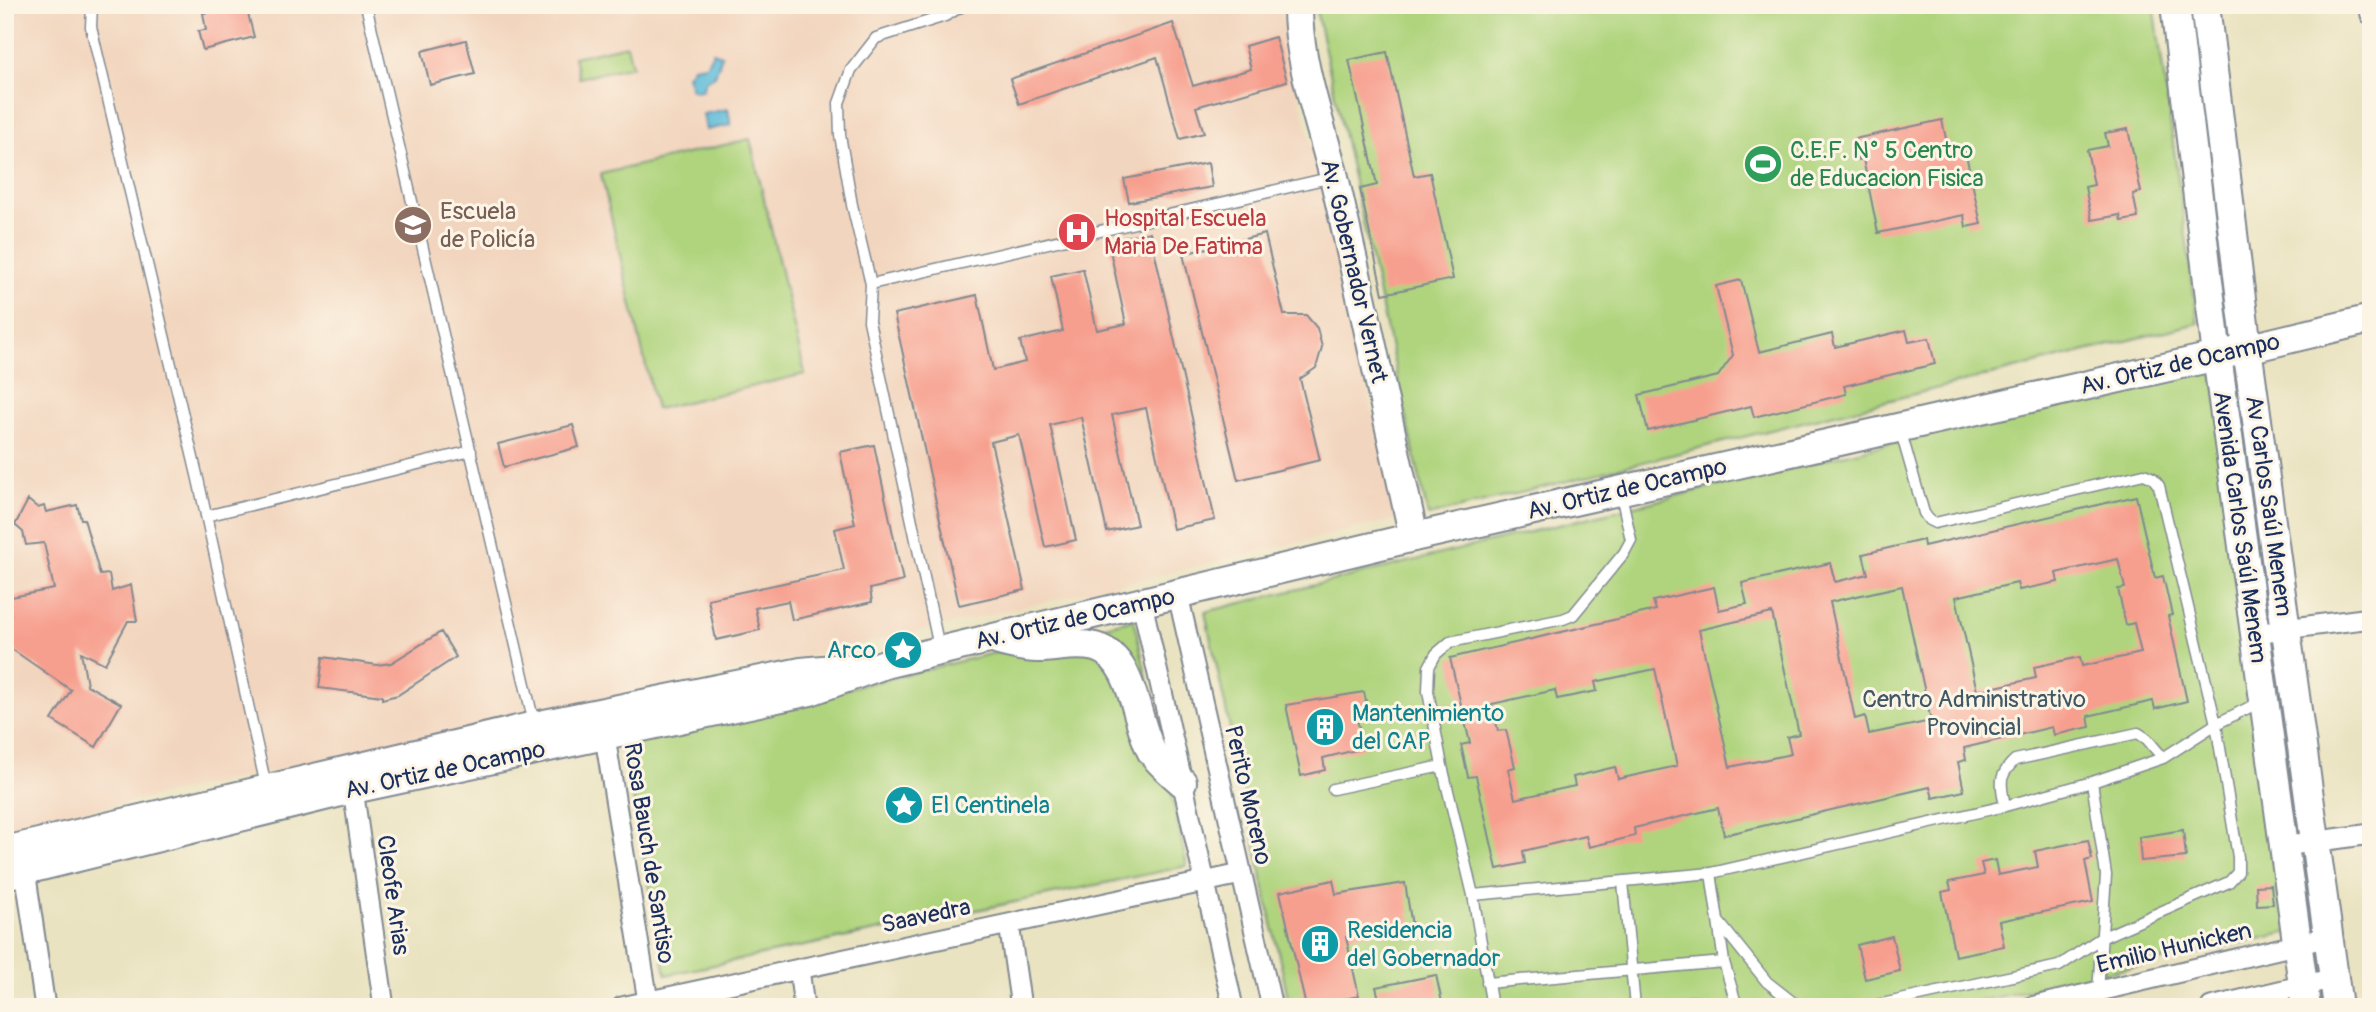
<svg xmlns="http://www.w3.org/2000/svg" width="2376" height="1012" font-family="Pangolin,sans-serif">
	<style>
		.built { fill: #f2d5be }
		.green { fill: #afd47d; stroke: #65826e; stroke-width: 2 }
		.water { fill: #5bbbd9; stroke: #3b759c; stroke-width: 2 }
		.building { fill: #f79f8e; fill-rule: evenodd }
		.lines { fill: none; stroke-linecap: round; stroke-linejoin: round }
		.lane-casing { stroke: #828990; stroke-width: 13 }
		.street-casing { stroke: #828990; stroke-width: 23 }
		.secondary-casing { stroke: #828990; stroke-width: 32 }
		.lane { stroke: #fff; stroke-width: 10 }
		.street { stroke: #fff; stroke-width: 19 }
		.secondary { stroke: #fff; stroke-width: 28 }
		.labels { text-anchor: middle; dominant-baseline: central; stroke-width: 6; stroke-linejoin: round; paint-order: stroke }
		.leisure-label { font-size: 24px; fill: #27864d; stroke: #fcf5e5; text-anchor: start }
		.education-label { font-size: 24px; fill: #785e54; stroke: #fcf5e5; text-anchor: start }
		.health-label { font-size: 24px; fill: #be3a42; stroke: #fcf5e5; text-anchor: start }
		.street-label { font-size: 24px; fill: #1b2f5e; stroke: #fcf5e5 }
		.culture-label { font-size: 24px; fill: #0d838f; stroke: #fcf5e5; text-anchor: start }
		.park-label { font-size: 24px; fill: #405866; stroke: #fcf5e5 }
	</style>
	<rect width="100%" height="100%" fill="#fcf5e5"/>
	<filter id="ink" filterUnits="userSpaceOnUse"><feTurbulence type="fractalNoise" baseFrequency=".0143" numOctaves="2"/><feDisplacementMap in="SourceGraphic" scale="14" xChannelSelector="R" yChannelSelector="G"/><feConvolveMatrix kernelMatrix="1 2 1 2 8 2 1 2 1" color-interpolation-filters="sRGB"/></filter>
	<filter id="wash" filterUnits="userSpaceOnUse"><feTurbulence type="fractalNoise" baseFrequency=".00686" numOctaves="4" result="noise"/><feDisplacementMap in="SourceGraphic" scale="28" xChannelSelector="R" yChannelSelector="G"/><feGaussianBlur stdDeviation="1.57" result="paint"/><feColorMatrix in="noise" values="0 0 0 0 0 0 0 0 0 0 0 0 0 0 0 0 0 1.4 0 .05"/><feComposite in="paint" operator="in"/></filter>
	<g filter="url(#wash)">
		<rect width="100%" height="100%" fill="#eae3c1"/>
		<path class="built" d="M5 5H1284L1282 19 1397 519 916 632 5 829Z"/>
		<path class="green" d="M1315 5H2154L2198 323 1428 516Z
			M627 45 632 66 579 78 574 57Z
			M750 139 805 374 656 409 601 174Z
			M2212 364 2290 932 1953 1007H1290L1205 612Z
			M1134 619 1187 866 666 975 623 743Z"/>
		<path class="water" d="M713 52 722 55 715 76 705 81 702 91 692 90 687 76 693 67 706 65Z
			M728 109 731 125 706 130 703 114Z"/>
		<g id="blocks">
			<path class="building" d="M246 6 254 37 203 50 198 31 206 30 203 13Z
				M1173 23 1193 86 1251 69 1245 46 1275 37 1287 81 1196 107 1204 133 1180 139 1157 57 1019 104 1010 79Z
				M466 40 475 74 430 85 422 51Z
				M1387 52 1414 176 1430 173 1453 279 1383 294 1360 189 1377 185 1349 60Z
				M1942 120 1949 153 1965 150 1981 224 1966 227 1964 215 1878 233 1863 159 1858 160 1854 139Z
				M2128 129 2141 192 2133 194 2138 218 2121 221 2120 215 2092 220 2085 187 2094 185 2087 150 2108 146 2105 133Z
				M1208 163 1212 187 1129 202 1124 179Z
				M1150 232 1215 520 1173 529 1146 408 1112 415 1137 525 1107 532 1081 417 1050 425 1076 540 1045 547 1019 435 991 442 1025 590 959 605 894 314 977 295 993 370 1025 362 1020 341 1063 331 1051 276 1083 269 1097 330 1126 324 1108 241Z
				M1265 234 1284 315H1306L1317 328 1322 347 1316 368 1300 379 1320 460 1238 480 1183 254Z
				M1741 280 1759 352 1832 334 1835 347 1906 330 1909 342 1929 338 1935 364 1844 386 1846 394 1754 417 1751 406 1648 431 1639 395 1718 376 1733 355 1716 286Z
				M573 425 579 447 504 467 498 444Z
				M874 445 903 581 870 589 872 602 792 620 788 601 755 608 760 630 716 640 708 599 844 570 835 529 855 524 840 452Z
				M2136 496 2155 578 2163 576 2172 615 2168 616 2187 701 2155 709 2153 701 2088 716 2090 727 2054 735 2052 727 1964 748 1966 760 1958 762 1964 791 1933 798 1930 787 1724 835 1718 808 1634 828 1635 836 1589 847 1586 836 1523 851 1525 863 1497 869 1476 776 1468 777 1461 745 1470 743 1450 658 1656 610 1653 601 1714 587 1719 610 1747 604 1742 583 1830 563 1835 582 1868 574 1863 554 1923 540 1924 546ZM2118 559 2125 588 2118 589 2126 625 2134 623 2141 653 2082 666 2080 657 2034 667 2036 678 1977 691 1956 597 2017 583 2019 590 2058 582 2056 573ZM1902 586 1931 721 1869 734 1865 716 1855 719 1830 602ZM1772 613 1799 734 1787 737 1791 754 1730 767 1699 630ZM1655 669 1677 766 1618 779 1615 767 1573 777 1575 786 1515 799 1508 769 1515 767 1506 730 1498 731 1492 704 1555 690 1557 699 1597 691 1595 682Z
				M28 500 38 508 44 506 46 512 77 505 81 519H84L100 575 109 574 112 591 131 585 137 621H128L105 664 81 652 87 685 121 704 96 747 52 720 71 690 13 650 5 652V616L11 615 6 598 54 589 44 543 26 545 23 532 15 525Z
				M441 632 456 657 398 695 382 699V696L319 688 323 657 377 665 391 663Z
				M1364 692 1369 716 1357 719 1364 748 1323 758 1325 770 1301 776 1286 705Z
				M2183 830 2186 857 2141 861 2139 837Z
				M2088 840 2092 859 2085 861 2093 902 1999 921 2004 946 1955 956 1942 892 1951 890 1949 882 1984 875 1981 863 1995 860 1998 875 2038 867 2035 851Z
				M1333 880 1336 894 1405 883 1412 926 1346 937 1359 996 1306 1007 1280 892Z
				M2271 885 2273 904 2257 905 2256 886Z
				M1892 936 1900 971 1865 979 1857 945Z
				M1436 975 1443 1007H1424V1003L1408 1007H1381L1376 987Z"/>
		</g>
	</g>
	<g filter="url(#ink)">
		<use href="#blocks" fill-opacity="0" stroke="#828990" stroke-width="2"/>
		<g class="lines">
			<g class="lane-casing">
				<path id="lane" d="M92 5 91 27 198 479 266 786
					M366 5 534 723
					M964 5 945 16 876 38 851 70 839 103 840 135 852 205 871 284 1333 177
					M871 284 869 321 939 647
					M206 516 471 451
					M2092 782 2106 875 2098 992
					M1333 789 1442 766
					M2005 806C2001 784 1997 777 2015 760L2138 733 2147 739 2163 758
					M1711 873 1724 962 1737 1007
					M1623 882 1635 1007
					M1473 895 1711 873 2005 806 2092 782 2163 758 2216 724 2260 702
					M1718 921 1767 982 1799 1007
					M1487 983 1724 962
					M1492 1007 1473 895 1442 766 1428 691 1429 667 1436 654 1450 642 1563 619 1573 615 1624 553 1631 540 1621 494
					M1868 1007 2059 966 2101 938 2229 882 2238 872V857L2216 724 2159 486 2153 478 2144 474 1935 523 1929 520 1924 513 1900 429"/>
			</g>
			<g class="street-casing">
				<path id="street" d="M2369 5 2371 15
					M1178 595 1272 1007
					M1142 603 1233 1007
					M2254 633 2371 618
					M603 725 648 1001
					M353 789 384 1007
					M2283 846 2371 834
					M25 870 45 1007
					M1009 924 1021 1007
					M799 969 804 1007
					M622 1007 1241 874
					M2031 1007 2329 937
					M2211 1007 2335 978"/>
			</g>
			<g class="secondary-casing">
				<path id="secondary" d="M1298 5C1297 59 1321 124 1334 177 1362 297 1387 417 1414 537
					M2175 5 2217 356 2306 1007
					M2205 5 2247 348 2338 1007
					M999 641C1011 644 1025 648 1037 648 1057 648 1075 642 1095 647 1134 657 1135 722 1152 752 1159 763 1172 773 1182 782
					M5 851 535 726 801 672 844 668
					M5 875 353 789 810 691 885 664 1414 537 2217 356 2371 319"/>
			</g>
			<use href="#lane" class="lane"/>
			<use href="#street" class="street"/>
			<use href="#secondary" class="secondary"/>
		</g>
	</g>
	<defs>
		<g id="stadium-disc" transform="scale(2.0125)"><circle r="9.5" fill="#2e9e5b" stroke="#fcf5e5"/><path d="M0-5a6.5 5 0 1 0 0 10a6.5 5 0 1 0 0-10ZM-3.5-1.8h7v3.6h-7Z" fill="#fff"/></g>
		<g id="school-disc" transform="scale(2.0125)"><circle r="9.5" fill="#8d6e63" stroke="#fcf5e5"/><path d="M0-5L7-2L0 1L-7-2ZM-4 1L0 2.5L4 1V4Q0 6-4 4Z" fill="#fff"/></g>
		<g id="hospital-disc" transform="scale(2.0125)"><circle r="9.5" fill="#e0444e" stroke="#fcf5e5"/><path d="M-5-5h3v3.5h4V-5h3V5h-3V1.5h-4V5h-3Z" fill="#fff"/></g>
		<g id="sight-disc" transform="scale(2.0125)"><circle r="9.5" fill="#0f9aa8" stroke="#fcf5e5"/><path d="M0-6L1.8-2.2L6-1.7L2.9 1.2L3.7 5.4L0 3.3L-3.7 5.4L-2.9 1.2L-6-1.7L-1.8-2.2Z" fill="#fff"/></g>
		<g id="building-disc" transform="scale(2.0125)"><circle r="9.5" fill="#0f9aa8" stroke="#fcf5e5"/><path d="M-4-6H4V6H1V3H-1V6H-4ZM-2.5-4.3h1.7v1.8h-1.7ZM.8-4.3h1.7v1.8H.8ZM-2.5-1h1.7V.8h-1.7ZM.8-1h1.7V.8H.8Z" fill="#fff"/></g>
	</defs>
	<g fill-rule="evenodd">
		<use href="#stadium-disc" x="1763" y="164"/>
		<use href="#school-disc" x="413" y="225"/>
		<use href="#hospital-disc" x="1077" y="232"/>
		<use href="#sight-disc" x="903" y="650"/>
		<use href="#building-disc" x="1325" y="727"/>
		<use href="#sight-disc" x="904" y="805"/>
		<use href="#building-disc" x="1320" y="944"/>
	</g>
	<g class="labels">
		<g class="leisure-label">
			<text x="1790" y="150">C.E.F. N° 5 Centro<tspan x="1790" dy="28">de Educacion Fisica</tspan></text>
		</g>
		<g class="education-label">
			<text x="440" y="211">Escuela<tspan x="440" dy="28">de Policía</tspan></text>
		</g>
		<g class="health-label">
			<text x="1104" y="218">Hospital Escuela<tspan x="1104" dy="28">Maria De Fatima</tspan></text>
		</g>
		<g class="street-label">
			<text transform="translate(1354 271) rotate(77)">Av. Gobernador Vernet</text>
			<text transform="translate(2180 364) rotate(-13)">Av. Ortiz de Ocampo</text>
			<text transform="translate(1627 489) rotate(-13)">Av. Ortiz de Ocampo</text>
			<text transform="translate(2269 506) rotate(82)">Av Carlos Saúl Menem</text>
			<text transform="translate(2240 527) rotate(82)">Avenida Carlos Saúl Menem</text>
			<text transform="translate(1075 619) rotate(-13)">Av. Ortiz de Ocampo</text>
			<text transform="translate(445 770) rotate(-12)">Av. Ortiz de Ocampo</text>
			<text transform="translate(1248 795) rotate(77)">Perito Moreno</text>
			<text transform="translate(649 853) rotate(81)">Rosa Bauch de Santiso</text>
			<text transform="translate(393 895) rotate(82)">Cleofe Arias</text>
			<text transform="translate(926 916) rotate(-12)">Saavedra</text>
			<text transform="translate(2174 948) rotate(-13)">Emilio Hunicken</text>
		</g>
		<g class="culture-label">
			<text x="876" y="650" text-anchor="end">Arco</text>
			<text x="1352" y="713">Mantenimiento<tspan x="1352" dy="28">del CAP</tspan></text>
			<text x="931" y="805">El Centinela</text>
			<text x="1347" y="930">Residencia<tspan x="1347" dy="28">del Gobernador</tspan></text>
		</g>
		<g class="park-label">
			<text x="1974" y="699">Centro Administrativo<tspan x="1974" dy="28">Provincial</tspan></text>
		</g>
	</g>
	<rect width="2376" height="1012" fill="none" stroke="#fcf5e5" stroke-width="28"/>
</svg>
